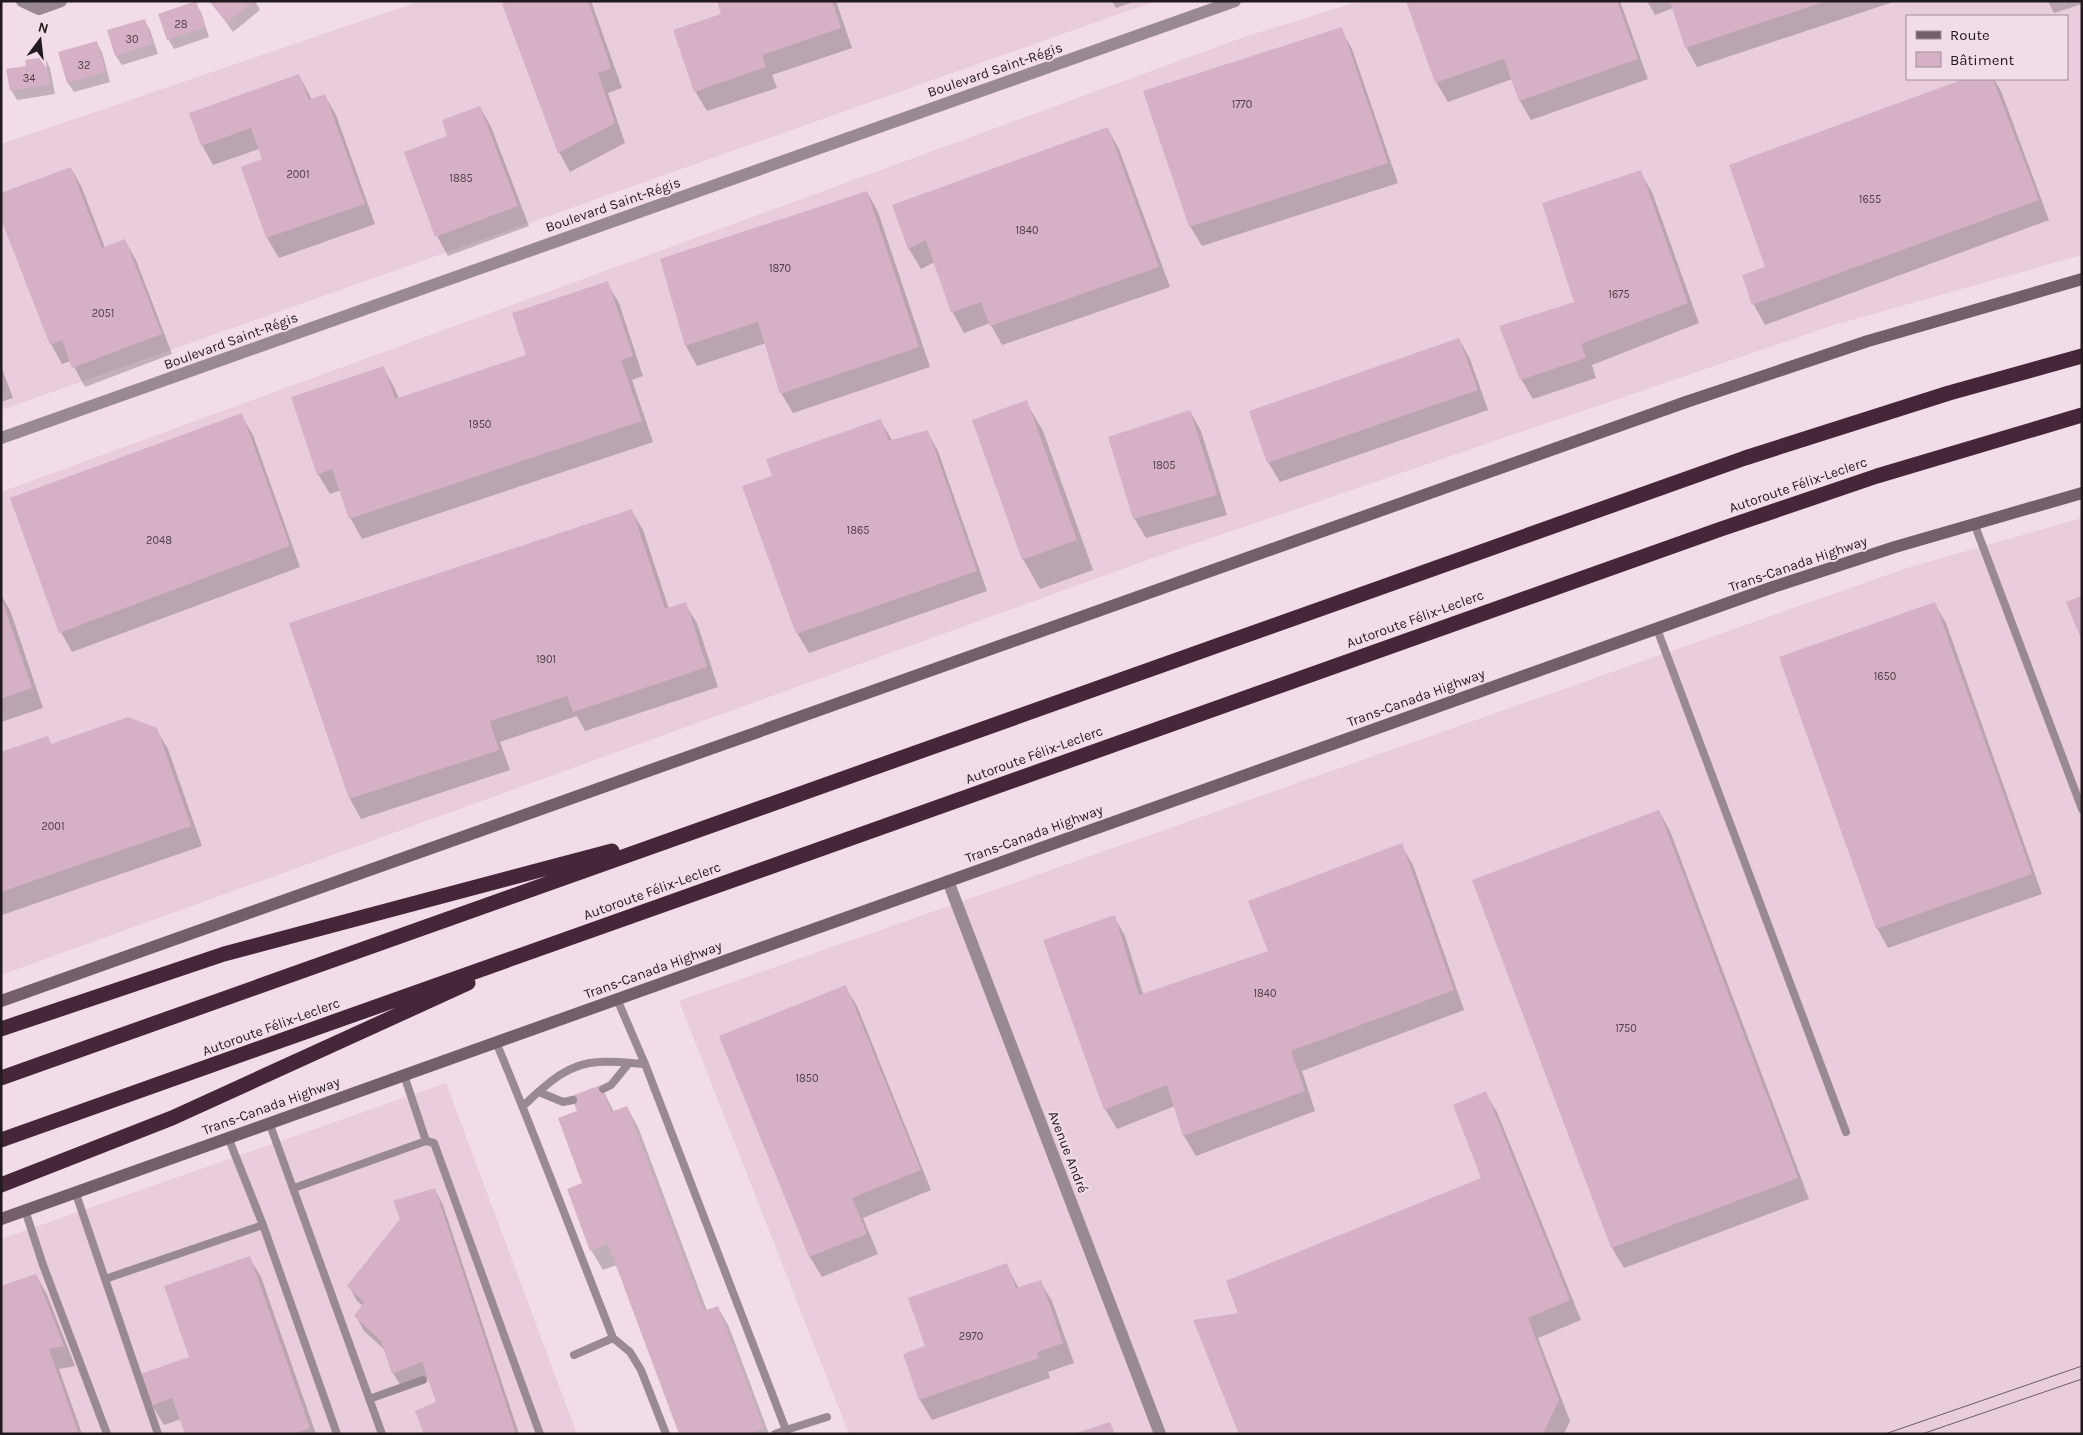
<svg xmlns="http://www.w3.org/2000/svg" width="2083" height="1435" font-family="Karla,sans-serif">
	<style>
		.built { fill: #e9cddc; fill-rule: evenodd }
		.shadow { fill: #0003 }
		.building { fill: #d6b0c5 }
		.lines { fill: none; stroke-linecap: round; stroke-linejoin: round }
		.lane { stroke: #998992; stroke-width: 8 }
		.street { stroke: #998992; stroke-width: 12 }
		.secondary { stroke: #755e6b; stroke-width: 12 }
		.highway { stroke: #452739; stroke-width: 15 }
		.tram { stroke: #6a5d64; stroke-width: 1 }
		.labels { text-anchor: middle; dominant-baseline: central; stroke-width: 4; stroke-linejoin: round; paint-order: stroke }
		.number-label { font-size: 11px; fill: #4e3f47 }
		.street-label { font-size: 14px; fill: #20191d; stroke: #f2dce8 }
	</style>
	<rect width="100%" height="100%" fill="#f2dce8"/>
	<path class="built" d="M420 1H1156L1 410V144Z
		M1361 1H2082V255L1834 325 1150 559 1 975V492L1244 37ZM1907 16H2067V79H1907Z
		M2082 518V1434H849L679 1001 1907 568Z
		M446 1083 577 1434H1V1239Z"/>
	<path class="shadow" d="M211 1H255L260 10 233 32Z
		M514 1H591L622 88 608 93 625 143 570 172 559 152Z
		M718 1H836L852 48 772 75 777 88 707 111 695 91 722 14Z
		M1112 1H1136L1116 8Z
		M1408 1H1620L1648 79 1531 120 1520 101 1512 79 1448 102 1436 82Z
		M1647 1H1896L1697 67 1686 47 1673 8 1655 15Z
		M2048 1H2082V4L2054 13Z
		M195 3 201 12 209 37 174 49 168 39Z
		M144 20 150 30 158 54 122 65 116 56Z
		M1341 29 1352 49 1398 183 1202 246 1190 226Z
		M96 42 102 52 110 82 74 92 68 83Z
		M45 58 50 68 55 94 17 100 11 90 28 67Z
		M299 75 312 100 325 96 336 115 375 224 279 258 267 238 242 168 264 160 259 149 213 165 202 145Z
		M1967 79H1994L2001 91 2049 220 1765 325 1754 305 1744 276 1767 267 1731 166Z
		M480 107 491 127 529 226 448 256 437 236 449 137Z
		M1108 129 1119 149 1170 287 1002 345 990 323 964 333 953 313 935 262 921 269 909 249 894 205Z
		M71 168 82 188 105 248 125 241 136 260 172 354 85 387 71 361 62 364 51 344Z
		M1640 172 1652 192 1699 323 1592 365 1596 378 1533 399 1521 379 1576 303Z
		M867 192 878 212 930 367 793 413 781 393 766 343 697 366 686 346 661 259Z
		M607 283 619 303 643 376 632 380 653 442 362 539 351 519 341 490 330 494 318 474 383 367 394 387 399 399 528 356Z
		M1459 339 1470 359 1488 410 1280 482 1268 462 1251 411Z
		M1 366 13 398 1 402Z
		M1026 402 1043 431 1093 570 1040 589 1023 559Z
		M1190 411 1201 431 1227 515 1146 538 1134 518Z
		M241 415 253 435 300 567 72 652 61 632Z
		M880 420 892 440 927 431 938 451 987 591 809 653 797 633 773 477Z
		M631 510 643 530 669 609 685 604 697 623 718 687 585 731 577 716 500 742 510 770 361 819 350 799 291 624Z
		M1 595 10 610 43 708 1 722Z
		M1934 603 1946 623 2042 894 1888 948 1877 928Z
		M156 729 168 749 202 846 2 915 1 917V753L47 737 52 745Z
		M1659 811 1670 831 1809 1199 1624 1268 1612 1248 1474 881Z
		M1401 845 1413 865 1464 1010 1302 1071 1315 1111 1196 1156 1184 1136 1175 1106 1117 1129 1105 1109 1114 916 1125 936 1143 994 1270 952Z
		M845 987 857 1006 931 1190 863 1218 878 1254 822 1277 810 1257 721 1037Z
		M601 1086 614 1112 627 1107 638 1127 707 1311 718 1307 729 1327 769 1434H680L617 1265 603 1270 591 1250 584 1184 579 1112Z
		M1485 1092 1497 1112 1581 1320 1538 1338 1570 1421 1564 1434H1241L1239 1314 1482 1179Z
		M435 1190 443 1205 519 1434H425L437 1402 428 1378 402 1388 393 1373 386 1351 364 1331 356 1316 363 1306 357 1301 349 1286Z
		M249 1257 261 1277 316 1434H186L181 1419 164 1425 152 1405 190 1358Z
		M1006 1264 1019 1289 1040 1281 1052 1301 1074 1363 1048 1372 1050 1378 932 1420 920 1400 904 1355 927 1347Z
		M36 1275 47 1295 75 1366 59 1369 82 1434H1Z"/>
	<path class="building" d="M196 1 205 27 167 40 158 14Z
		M209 1H253L227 23Z
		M510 1H588L611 68 598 73 615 123 558 153 502 4Z
		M717 1H832L841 28 762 55 766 67 694 92 673 30 721 14Z
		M1406 1H1617L1638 59 1519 101 1504 59 1435 83Z
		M1670 1H1824V2L1685 48Z
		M145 19 153 44 115 56 107 30Z
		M1342 27 1388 163 1189 227 1143 91Z
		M97 41 106 72 67 83 58 52Z
		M45 57 50 84 10 91 6 69 26 66 25 60Z
		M299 74 309 100 325 94 365 204 266 238 241 167 262 159 251 128 201 146 189 113Z
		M1964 79H1993L2039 200 1752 305 1742 275 1765 267 1729 165Z
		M480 106 518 206 435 237 404 152 447 136 442 120Z
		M1108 127 1159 267 990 326 981 302 951 313 926 240 908 249 892 205Z
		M71 167 102 248 125 239 162 334 72 368 62 340 50 345 1 219V193Z
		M1641 170 1688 303 1581 344 1586 358 1520 380 1499 326 1574 302 1542 203Z
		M867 191 919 347 780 394 758 322 685 346 660 259Z
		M608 281 633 356 621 360 642 421 349 519 332 469 317 475 291 397 384 366 395 399 526 355 512 313Z
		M1459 338 1478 390 1267 463 1249 411Z
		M1027 400 1077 540 1022 560 972 420Z
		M1190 410 1217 495 1133 519 1108 437Z
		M242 413 290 546 59 633 10 498Z
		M881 419 889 441 928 430 977 571 796 634 742 486 772 476 766 459Z
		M632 509 665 609 686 602 707 667 573 712 567 696 490 721 499 750 349 799 289 623Z
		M2082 596V641L2066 602Z
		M1 597 32 688 1 699Z
		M1935 602 2032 874 1876 929 1779 657Z
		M128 717 157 728 191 826 1 892V752L48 736 51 744Z
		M1659 810 1798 1178 1611 1248 1472 880Z
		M1402 843 1454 990 1291 1051 1305 1091 1183 1136 1167 1085 1104 1110 1043 940 1115 915 1139 995 1268 951 1248 901Z
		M846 985 921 1170 852 1198 867 1234 809 1257 719 1036Z
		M601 1085 611 1112 627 1106 704 1311 718 1306 764 1428 749 1434H679L608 1244 590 1251 567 1189 582 1183 558 1118 577 1111 571 1096Z
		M1486 1091 1570 1300 1528 1318 1559 1400 1543 1434H1239L1193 1320 1238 1313 1226 1281 1481 1178 1453 1105Z
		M435 1188 516 1434H424L415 1411 436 1402 422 1362 392 1374 381 1341 354 1316 364 1302 347 1286 400 1219 393 1201Z
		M250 1256 310 1428 294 1434H185L172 1398 151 1406 140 1374 189 1357 164 1286Z
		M1007 1263 1016 1288 1041 1280 1063 1343 1037 1352 1039 1358 919 1400 903 1354 925 1346 908 1298Z
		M36 1274 64 1346 49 1349 79 1434H1V1286Z
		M1110 1422 1115 1434H1076V1433Z"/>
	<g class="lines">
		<path class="lane" d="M1974 523 2082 809
			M1657 629 1846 1132
			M617 999 645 1064 786 1430 775 1434
			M496 1042C537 1140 574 1239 613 1338L574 1355
			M404 1075 426 1141 434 1143 540 1434
			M603 1089 611 1085 629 1063
			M539 1092 563 1102 573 1100
			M523 1106C545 1086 567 1063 599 1062 614 1061 630 1063 645 1064
			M269 1122 382 1434
			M294 1188 426 1141
			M75 1191 105 1279 263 1225 228 1137
			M25 1210 43 1265 107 1434
			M263 1225 337 1434
			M105 1279 158 1434
			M613 1338 630 1352 641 1370 666 1434
			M369 1399 423 1380
			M786 1430 827 1417"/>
		<path class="street" d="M22 1 39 9 61 1
			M1 438 1235 1
			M948 881 1160 1434"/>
		<path class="secondary" d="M1 1001 1686 402 1868 341 2082 279
			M1 1219 1773 587 1895 547 2082 493"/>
		<path class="highway" d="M1 1029 224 954 612 851
			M1 1078 1745 458 1949 393 2082 356
			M1 1140 1721 529 1877 476 2082 415
			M1 1185 172 1118 468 983"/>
		<path class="tram" d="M1885 1434 2082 1366
			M1922 1434 2082 1379"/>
	</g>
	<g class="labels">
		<g class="number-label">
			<text x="181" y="24">28</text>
			<text x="132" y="39">30</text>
			<text x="84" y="65">32</text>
			<text x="29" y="78">34</text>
			<text x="1242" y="104">1770</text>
			<text x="298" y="174">2001</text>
			<text x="461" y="178">1885</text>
			<text x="1870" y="199">1655</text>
			<text x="1027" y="230">1840</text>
			<text x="780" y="268">1870</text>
			<text x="1619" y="294">1675</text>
			<text x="103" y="313">2051</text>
			<text x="480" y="424">1950</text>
			<text x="1164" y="465">1805</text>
			<text x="858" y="530">1865</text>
			<text x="159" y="540">2048</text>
			<text x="546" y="659">1901</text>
			<text x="1885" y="676">1650</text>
			<text x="53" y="826">2001</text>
			<text x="1265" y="993">1840</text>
			<text x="1626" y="1028">1750</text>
			<text x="807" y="1078">1850</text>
			<text x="971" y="1336">2970</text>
		</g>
		<g class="street-label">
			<text transform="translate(995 70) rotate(-19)">Boulevard Saint-Régis</text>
			<text transform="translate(613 205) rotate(-19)">Boulevard Saint-Régis</text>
			<text transform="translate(231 341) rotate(-20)">Boulevard Saint-Régis</text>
			<text transform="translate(1798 485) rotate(-19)">Autoroute Félix-Leclerc</text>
			<text transform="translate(1798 564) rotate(-19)">Trans-Canada Highway</text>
			<text transform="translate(1415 619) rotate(-20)">Autoroute Félix-Leclerc</text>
			<text transform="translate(1416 698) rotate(-20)">Trans-Canada Highway</text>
			<text transform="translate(1034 755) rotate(-20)">Autoroute Félix-Leclerc</text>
			<text transform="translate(1034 834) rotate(-20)">Trans-Canada Highway</text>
			<text transform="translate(652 891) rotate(-20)">Autoroute Félix-Leclerc</text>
			<text transform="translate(653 970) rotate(-20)">Trans-Canada Highway</text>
			<text transform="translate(271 1027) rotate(-20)">Autoroute Félix-Leclerc</text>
			<text transform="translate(271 1106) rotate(-20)">Trans-Canada Highway</text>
			<text transform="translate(1068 1152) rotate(69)">Avenue André</text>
		</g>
	</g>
	<rect width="2083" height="1435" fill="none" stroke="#20191d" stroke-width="5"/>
	<rect x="1906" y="15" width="162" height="65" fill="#f2dce8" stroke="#9e8e97"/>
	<rect x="1916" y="31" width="25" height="8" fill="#755e6b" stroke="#9e8e97"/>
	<text x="1950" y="40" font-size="15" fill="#20191d">Route</text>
	<rect x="1916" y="52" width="25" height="15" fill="#d6b0c5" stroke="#9e8e97"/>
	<text x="1950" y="65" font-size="15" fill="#20191d">Bâtiment</text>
	<g transform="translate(40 40) rotate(15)" stroke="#f2dce8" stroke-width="4" paint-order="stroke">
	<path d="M0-4L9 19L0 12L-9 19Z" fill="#20191d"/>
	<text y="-8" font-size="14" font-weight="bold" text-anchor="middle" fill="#20191d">N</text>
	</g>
</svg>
